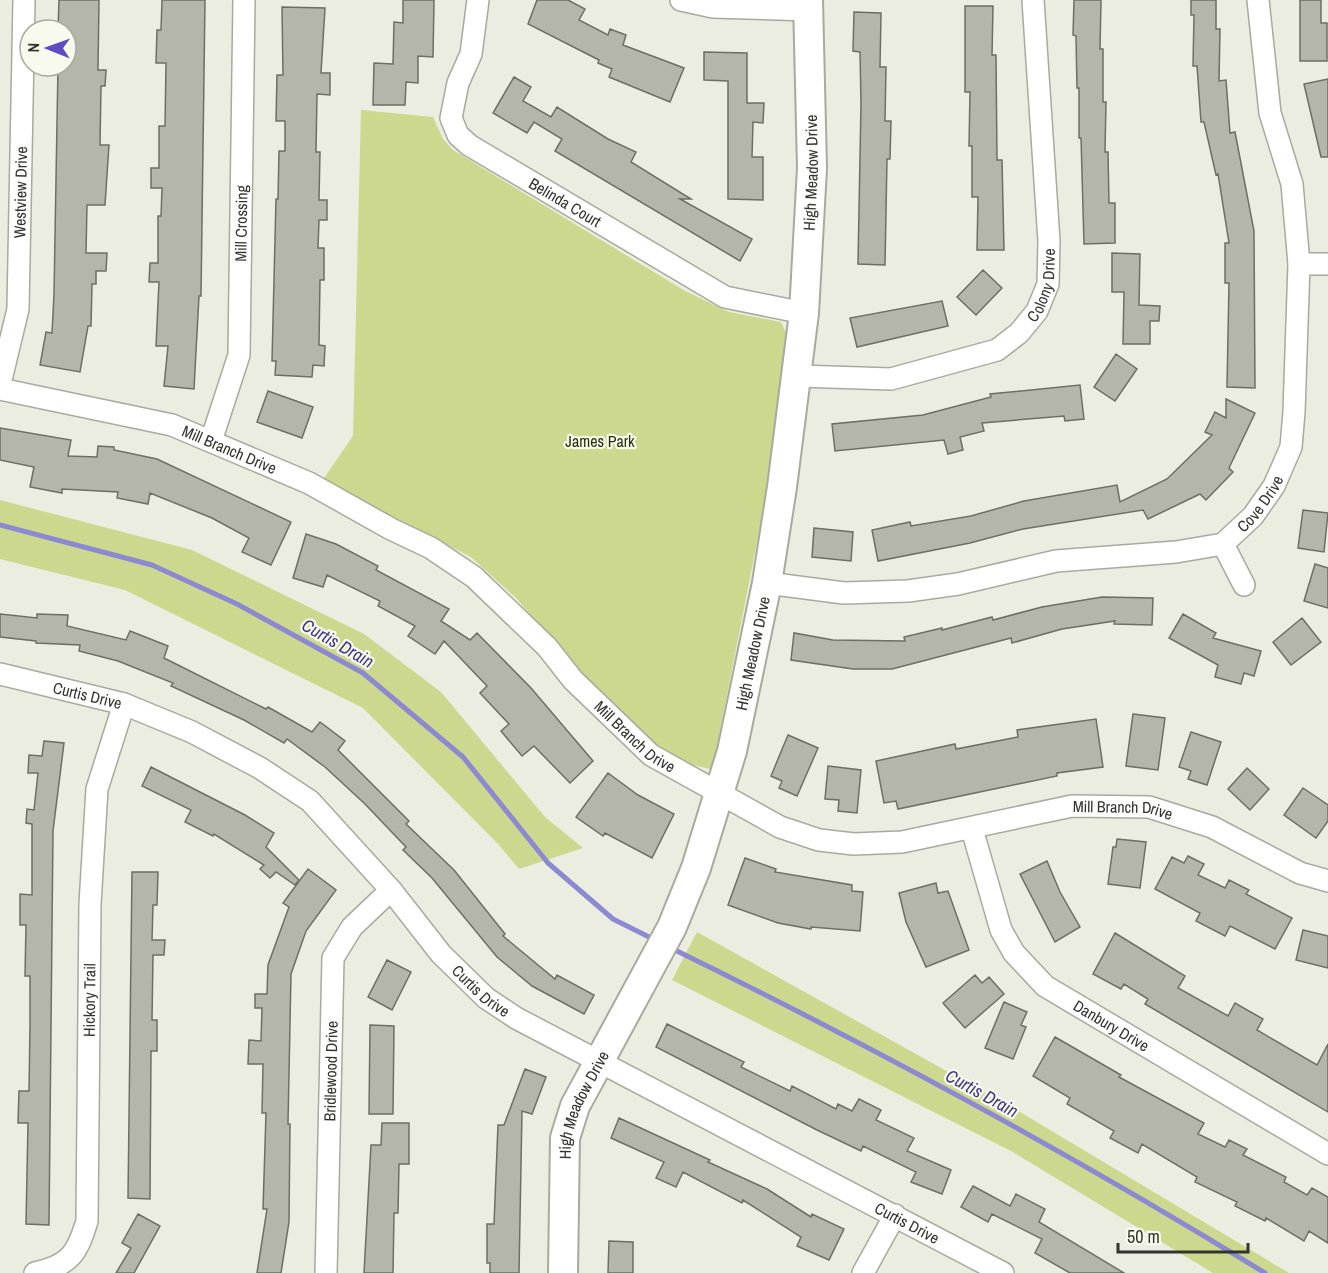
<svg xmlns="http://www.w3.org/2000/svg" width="1328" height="1273" font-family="'Archivo Narrow',sans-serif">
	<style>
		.green { fill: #ccd88d }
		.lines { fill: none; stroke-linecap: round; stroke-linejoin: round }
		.stream { stroke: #8c89d2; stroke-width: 5 }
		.building { fill: #b4b6a9; stroke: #6d6f63; stroke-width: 1.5 }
		.street-casing { stroke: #a8aa9d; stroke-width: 24 }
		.secondary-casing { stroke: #a8aa9d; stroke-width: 32 }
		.street { stroke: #fff; stroke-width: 21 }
		.secondary { stroke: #fff; stroke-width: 28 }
		.labels { text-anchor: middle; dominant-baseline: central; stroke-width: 4.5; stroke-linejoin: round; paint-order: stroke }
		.street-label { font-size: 16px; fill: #33342e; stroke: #f7faec }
		.park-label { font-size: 16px; fill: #2b300c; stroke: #f7faec }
		.water-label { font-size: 18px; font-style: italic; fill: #42358b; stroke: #f7faec }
	</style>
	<rect width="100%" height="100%" fill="#eaeddf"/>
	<path class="green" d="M361 110 433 117 443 139 453 150 685 291 729 312 781 322 788 337 771 471 714 761 710 769 672 760 602 699 517 599 471 557 322 481 353 436Z
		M0 500 192 550 364 634 441 692 545 817 583 848 519 869 499 845 363 708 125 590 0 559Z
		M697 932 1020 1112 1289 1273H1213L1011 1151 672 980Z"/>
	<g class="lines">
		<path class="stream" d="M0 525 152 565 237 604 363 673 463 757 548 863 613 919 649 937
			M677 951C877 1049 1075 1156 1265 1273"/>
	</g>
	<path class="building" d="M59 0H99L98 70H106L105 86H101L100 145H109L105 205H87L86 253H107L106 271H96V284H92L91 326H88L80 372 40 365 46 332 52 333 54 294 58 66H66V30H58Z
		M162 0H205L201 296H199L194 389 164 386 168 346H156L159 282H149L150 263H158V216H161L162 188H151V168H159V126H165L166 63H156L157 30H161Z
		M403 0H434L433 57 418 56V83L406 82 405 105H373L374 63 393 64 394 22 403 23Z
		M537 0H568L585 9 579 20 608 35 610 29 626 35 623 45 684 68 670 102 609 77 612 69 598 63 599 60 528 24Z
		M1074 0H1101L1100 49H1103V102H1106L1105 152H1108L1109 203H1115V243L1084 244 1081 138H1079V88H1077L1076 36 1073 35Z
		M1191 0H1216V29H1220L1219 81 1226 80 1230 133 1235 132 1254 231 1255 388 1227 387 1229 283H1225V243H1229L1218 174 1216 175 1204 122H1201L1197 66H1193L1194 15H1191Z
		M1300 0H1321V23H1327V61H1300Z
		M965 6H993L992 55H996L997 160H1002L1004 250H977L978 197H972V146H969L970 92H965Z
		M282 7 325 8 321 73H330V95L317 94 316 152H320L319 200H327V220H319L318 248H324V280H320L319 345 325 346 324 366 313 365 312 377 275 375 276 361H272L276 199H278L279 151H285V121H276L277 75H283Z
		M854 12 881 13 880 67H886L885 121H891L890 159H887L885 265 858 264 861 104 860 52 853 51Z
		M704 52 747 53V103H764L763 123 753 122 752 157H763V200L728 199V81L704 80Z
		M514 77 531 87 523 101 551 117 557 107 608 139 636 152 631 162 691 199H680L752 239 740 261 555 151 562 139 534 122 527 133 493 113Z
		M1328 79V157H1321L1304 84Z
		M1112 253 1140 254 1139 305 1160 306 1159 321H1150V344H1123L1124 292H1112Z
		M983 270 1002 288 976 315 957 297Z
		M942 301 948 326 857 347 850 318Z
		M1116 354 1137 369 1115 401 1094 387Z
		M1080 385 1084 419 1065 421 1064 416 982 423 984 431 960 437 963 450 948 454 944 440 835 451 832 424 923 415 991 397 990 394Z
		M268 391 313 407 302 438 257 422Z
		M1226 399 1255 413 1229 468 1233 472 1206 500 1200 494 1148 519 1143 510 1023 529 970 543 878 561 872 530 910 522 911 526 971 516 1024 501 1117 485 1120 502 1167 479 1212 435 1205 432 1215 412 1226 418Z
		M0 428 71 440 68 456 97 457 98 446 114 447V450L157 459 291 522 271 565 242 552 249 538 212 518 150 493 148 504 117 498 118 492 62 489V493L30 487 34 467 0 460Z
		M1303 510 1328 513 1324 552 1298 548Z
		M814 528 853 532 851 561 812 557Z
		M306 534 336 544 378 566 376 570 449 609 441 621 470 640 477 633 531 688 593 761 570 783 534 746 522 756 501 731 509 724 480 693 487 686 444 641 435 654 408 636 415 626 378 606 380 601 327 575 323 587 293 578Z
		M1315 564 1328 568V608L1304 601Z
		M1102 597 1153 598 1152 625 1114 624 1115 621 1062 629 1012 643 1011 638 892 669H853L791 660 794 633 833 640 905 641 904 637 942 628V630L992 617 993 620 1042 607Z
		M0 614 37 618V614L68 615 67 626 126 640 130 631 168 646 164 658 266 709 268 707 312 732 320 722 345 741 338 750 409 821 406 824 454 870 505 934 503 936 555 979 557 975 594 995 584 1014 532 986 497 957 432 878 403 850 406 847 365 804 325 767 287 739 284 743 244 720 171 686 173 683 118 661 79 651 80 645 36 643V641L0 637Z
		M1183 614 1216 633 1213 638 1261 651 1254 676 1244 673 1241 684 1215 677 1218 665 1169 638Z
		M1302 618 1321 642 1291 665 1273 642Z
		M1133 714 1165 718 1158 770 1126 766Z
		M1096 719 1103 767 1057 773V776L898 809 896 801 884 803 876 761 955 744 956 749 1018 737 1017 730Z
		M1191 732 1221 742 1207 785 1188 779 1191 771 1179 767Z
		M788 735 818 748 797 796 779 788 782 781 771 776Z
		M44 741 64 743 53 831 49 1225 26 1224 28 1123H18L19 1091H29L30 1025V976H25L26 925H20V894L32 895V824L26 823 27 809 34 810 38 773H28L29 755 42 756Z
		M828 766 861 770 857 813 838 811 839 800 825 799Z
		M151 767 245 815 274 833 266 847 299 880 295 885 276 872 270 878 260 869 264 865 214 834 213 836 185 822 191 810 142 786Z
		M1247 768 1269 789 1250 810 1228 789Z
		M608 773 638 795 674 814 652 858 605 833 603 836 576 817Z
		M1303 788 1328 805V821L1316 838 1284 815Z
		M1117 839 1146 842 1140 888 1108 884 1113 847H1116Z
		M1188 856 1204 864 1198 875 1225 888 1229 880 1249 890 1246 894 1292 918 1275 949 1230 926 1225 936 1196 921 1200 913 1155 889 1172 857 1184 863Z
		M745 858 776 869 775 872 852 885V891L863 892 860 931 811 927V929L778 923 728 905Z
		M1047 861 1060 892 1080 927 1055 942 1020 874Z
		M308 869 336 890 306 931 291 974 288 1124H290L289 1222 281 1273H257L267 1209H263L266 1113H262L263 1064H248L249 1040 261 1041 262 1008H255V994H267L268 965 289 907 283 903Z
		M132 872H158L157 905H153L152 940H165L164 955H153L152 1020H157V1051H151L150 1199 128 1198Z
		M936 883 938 893 948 891 969 950 926 967 906 922 899 893Z
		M1303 930 1328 936V968L1296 960Z
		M1115 933 1185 976 1178 988 1228 1016 1235 1003 1263 1019 1257 1030 1317 1065 1328 1044V1112L1145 1004 1148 999 1124 984 1121 989 1093 974Z
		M387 960 411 972 392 1010 368 997Z
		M975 975 982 983 989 977 1004 994 965 1028 943 1003Z
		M1004 1002 1027 1012 1021 1025 1026 1027 1013 1059 985 1048Z
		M667 1024 744 1062 741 1067 790 1091 792 1086 836 1109 838 1104 852 1111 859 1099 881 1110 876 1120 914 1138 907 1151 951 1170 942 1194 911 1182 916 1172 863 1146 861 1151 817 1130 656 1047Z
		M370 1025 394 1026 393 1114H369Z
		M1055 1037 1121 1075 1119 1077 1204 1123 1198 1134 1225 1147 1229 1140 1247 1149 1243 1155 1286 1177 1284 1182 1307 1195 1312 1188 1328 1197V1243L1309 1231 1304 1241 1266 1218 1265 1221 1235 1206 1237 1202 1195 1182 1197 1177 1142 1144 1138 1153 1110 1138 1114 1131 1067 1104 1070 1098 1033 1076Z
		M525 1069 546 1077 532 1114 522 1111 519 1273H490V1263H487V1224H494L498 1125H504Z
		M619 1118 710 1160 708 1162 767 1189 811 1217 812 1214 844 1229 829 1260 797 1246 801 1237 743 1200 742 1203 683 1172 676 1187 656 1178 664 1162 611 1138Z
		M382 1123H409V1164H399L398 1213H394L393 1273H364L371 1145H381Z
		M973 1186 1010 1206 1016 1194 1045 1209 1039 1222 1124 1273H1070L1035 1253 1042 1239 992 1214 988 1222 961 1207Z
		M138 1214 160 1226 134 1273H116L131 1248 122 1243Z
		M609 1241 633 1242V1273H608Z"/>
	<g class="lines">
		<g class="street-casing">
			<g id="street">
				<path id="s1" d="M478 0 471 54 458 83 451 118 458 135 469 145 725 297 804 313"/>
				<path d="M681 0 713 7 808 10"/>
				<path d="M1299 264H1328"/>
				<path id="s2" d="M798 376 891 379 997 350 1019 333 1037 311 1048 284 1049 241 1033 0"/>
				<path id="s3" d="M0 384 18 309 24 0"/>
				<path id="s4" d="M0 389 172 425 309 483 391 529 431 548 474 577 547 647 573 680 651 755 780 827 819 840 854 844 902 842 1072 806 1149 807 1212 827 1300 873 1328 881"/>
				<path id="s5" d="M211 441 239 355 244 0"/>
				<path d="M1223 544 1244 585"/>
				<path id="s6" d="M767 583 844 593 908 591 958 584 1056 561 1176 552 1223 544 1253 516 1274 486 1291 447 1294 412 1299 264 1292 184 1270 113 1258 0"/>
				<path id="s7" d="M0 674 124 704 192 732 260 768 310 801 391 890 441 954 486 998 516 1018 1003 1273"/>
				<path id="s8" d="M972 829 1001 930 1014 953 1045 986 1328 1154"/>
				<path id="s9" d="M35 1273C70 1265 77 1254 87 1221L90 904 97 789 124 704"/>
				<path id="s10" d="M326 1273 333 958 352 927 391 890"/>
				<path d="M863 1273 895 1215"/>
			</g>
		</g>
		<g class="secondary-casing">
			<g id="secondary">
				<path id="s11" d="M563 1273 565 1138 575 1106 672 927 696 868 732 751 767 583 782 487 804 313 812 168 808 0"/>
			</g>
		</g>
		<use href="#street" class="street"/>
		<use href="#secondary" class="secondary"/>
	</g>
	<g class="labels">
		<g class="street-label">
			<text stroke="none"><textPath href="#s11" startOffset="1143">High Meadow Drive</textPath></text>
			<text stroke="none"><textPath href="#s3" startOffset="194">Westview Drive</textPath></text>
			<text stroke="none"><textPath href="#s1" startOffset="267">Belinda Court</textPath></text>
			<text stroke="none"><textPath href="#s5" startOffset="222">Mill Crossing</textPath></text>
			<text stroke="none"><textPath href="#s2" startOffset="286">Colony Drive</textPath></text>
			<text stroke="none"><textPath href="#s4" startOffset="238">Mill Branch Drive</textPath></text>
			<text stroke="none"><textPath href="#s6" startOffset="516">Cove Drive</textPath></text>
			<text stroke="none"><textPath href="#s11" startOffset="658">High Meadow Drive</textPath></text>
			<text stroke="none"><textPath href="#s7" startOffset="90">Curtis Drive</textPath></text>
			<text stroke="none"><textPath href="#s4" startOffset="742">Mill Branch Drive</textPath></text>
			<text stroke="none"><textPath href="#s4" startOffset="1263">Mill Branch Drive</textPath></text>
			<text stroke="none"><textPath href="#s7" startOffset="594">Curtis Drive</textPath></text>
			<text stroke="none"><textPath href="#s9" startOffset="300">Hickory Trail</textPath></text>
			<text stroke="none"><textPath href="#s8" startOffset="254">Danbury Drive</textPath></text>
			<text stroke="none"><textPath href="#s10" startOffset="202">Bridlewood Drive</textPath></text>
			<text stroke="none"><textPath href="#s11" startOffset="172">High Meadow Drive</textPath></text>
			<text stroke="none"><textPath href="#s7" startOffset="1080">Curtis Drive</textPath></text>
		</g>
		<g class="park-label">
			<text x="600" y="441">James Park</text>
		</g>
		<g class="water-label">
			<text transform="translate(338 643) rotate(30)">Curtis Drain</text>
			<text transform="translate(982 1093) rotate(29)">Curtis Drain</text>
		</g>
	</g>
	<g transform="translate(48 48) rotate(271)"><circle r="28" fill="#f7faec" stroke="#a9aba0" stroke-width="1.5"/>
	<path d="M0-4.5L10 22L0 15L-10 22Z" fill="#5f4bc3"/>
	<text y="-9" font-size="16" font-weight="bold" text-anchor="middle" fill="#33342e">N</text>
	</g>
	<path d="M1118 1243v9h130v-9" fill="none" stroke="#33342e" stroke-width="3"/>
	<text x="1127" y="1243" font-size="18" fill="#33342e" stroke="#f7faec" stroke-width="4.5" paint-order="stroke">50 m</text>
</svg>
